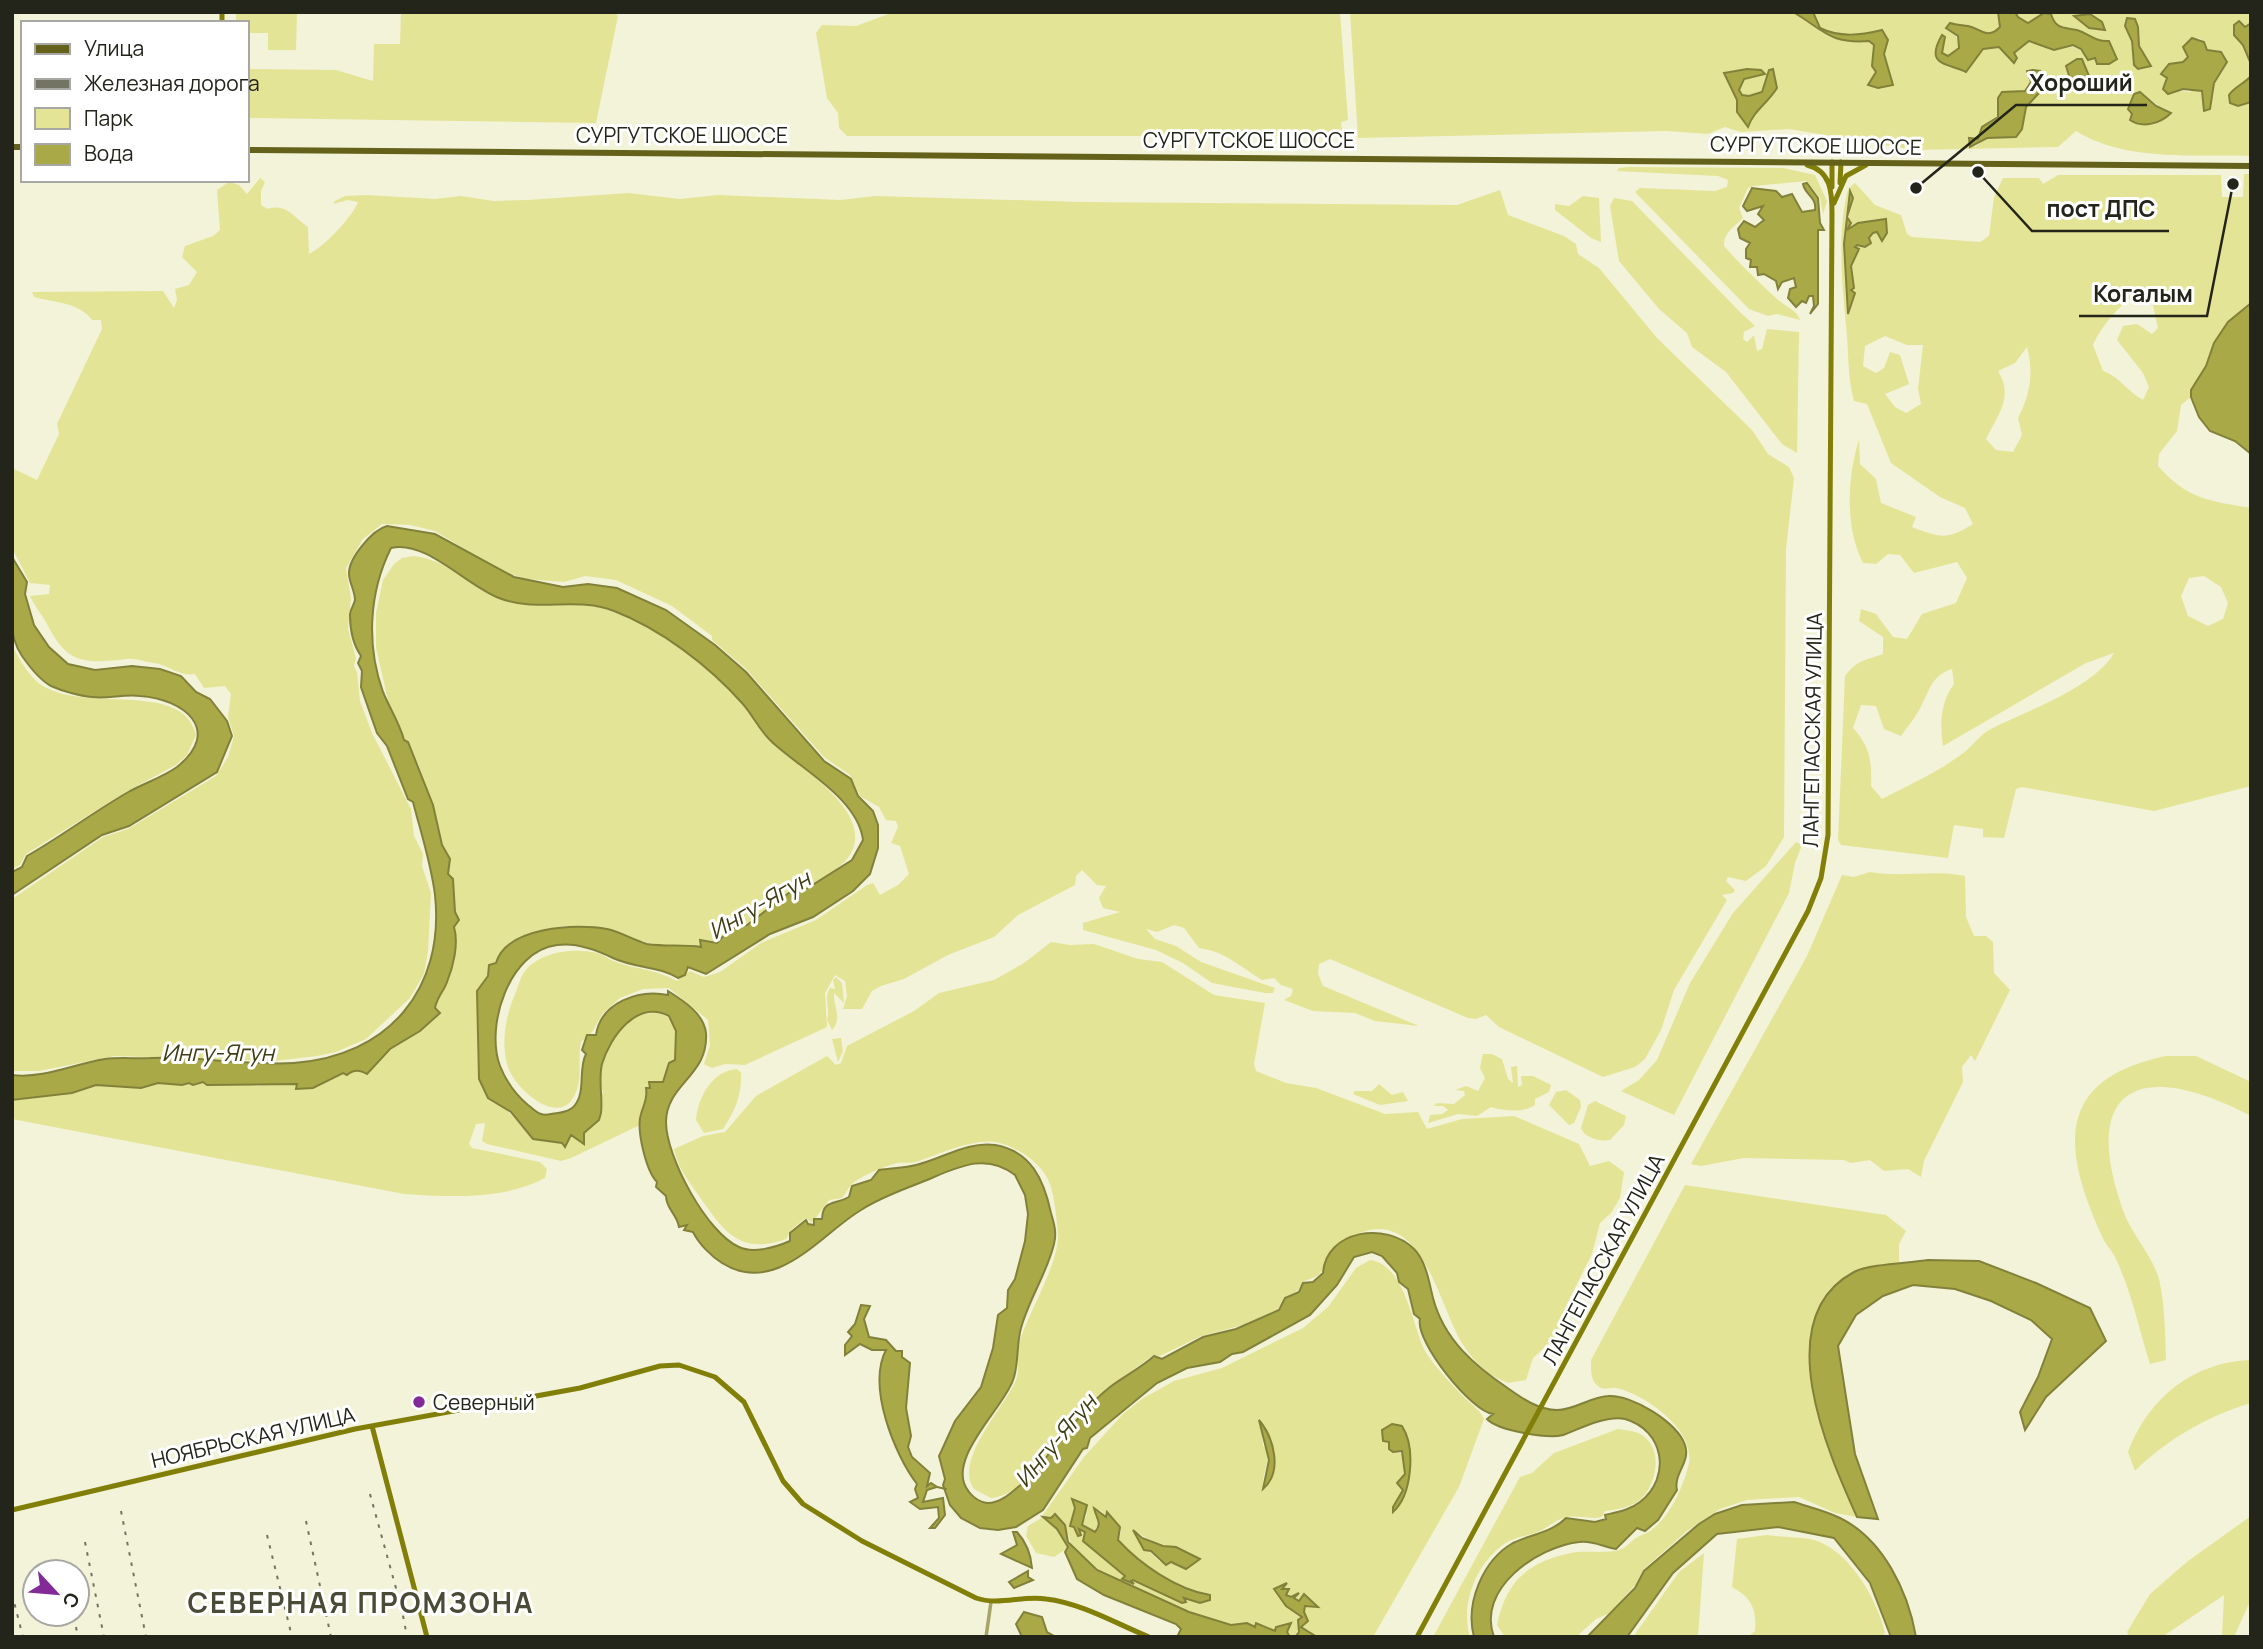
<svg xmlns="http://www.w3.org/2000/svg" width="2263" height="1649" font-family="Manrope,sans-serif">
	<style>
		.green { fill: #e4e496; fill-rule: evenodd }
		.water { fill: #aaa947; stroke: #82813a; stroke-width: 2 }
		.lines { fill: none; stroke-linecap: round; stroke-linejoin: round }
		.stream { stroke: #82813a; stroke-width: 2 }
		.street { stroke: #a5a568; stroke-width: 3.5 }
		.secondary { stroke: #817f08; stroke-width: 5 }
		.primary { stroke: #64621a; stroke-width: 6 }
		.rail { stroke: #737464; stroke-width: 2; stroke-dasharray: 3.5 7; stroke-linecap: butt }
		.poi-dot { fill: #812a98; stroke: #fff; stroke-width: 2.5 }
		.labels { text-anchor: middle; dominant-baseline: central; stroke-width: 6; stroke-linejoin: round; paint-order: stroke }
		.street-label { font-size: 21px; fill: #23241a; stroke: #fff }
		.poi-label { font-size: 21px; fill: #23241a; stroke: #fff; text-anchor: start }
		.water-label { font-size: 23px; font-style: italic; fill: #3e3d14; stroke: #fff }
		.district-label { font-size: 28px; font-weight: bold; letter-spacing: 2px; fill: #4a4b36; stroke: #fff }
		.leader { fill: none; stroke: #23241a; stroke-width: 2.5 }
		.callout-dot { fill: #23241a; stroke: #fff; stroke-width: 2.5 }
		.callout-label { font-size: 23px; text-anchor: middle; font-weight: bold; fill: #23241a; stroke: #fff; stroke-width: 6; stroke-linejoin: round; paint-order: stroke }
	</style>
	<rect width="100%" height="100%" fill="#f2f3d9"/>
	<path class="green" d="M236 12H297L296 50H268V33H247V23H236Z
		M401 12H614L618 16 596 123 247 118V69L336 70 373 81 374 44H400Z
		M894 12H1340L1348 120 1341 122 1342 136H847L839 128 838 113 827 98 816 33 822 25 856 26Z
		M1350 12H1793C1823 30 1829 45 1869 41L1874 45 1876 72 1868 84 1878 88 1893 85 1883 54 1888 40 1878 31C1861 38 1837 36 1820 28L1813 12H1998L2000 27C1986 40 1975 26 1959 26L1955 31 1959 48 1948 56 1942 53V46L1937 47 1935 54 1966 72C1977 64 1981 36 2001 48 2007 52 2009 56 2016 58L2014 53 2029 41 2039 42 2048 48C2067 46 2077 42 2088 60L2109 41 2092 39 2077 30H2063L2034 18 2028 23 2018 17 2015 12H2251V23L2245 27 2239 22C2242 40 2251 58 2251 76L2241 87 2233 90 2230 103 2238 106 2251 102V156C2194 154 2126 162 2076 131L2058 147 1915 150 1789 129 1741 132 1725 127 1708 134 1667 131 1358 138ZM2128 18 2135 19 2139 46 2150 66 2138 69 2134 65ZM2199 38 2204 42 2206 50 2216 52 2223 71 2214 83 2213 98 2204 100 2202 91 2195 88 2190 92 2163 89 2167 78 2188 57 2185 52ZM1756 69 1764 73 1744 79 1739 90 1742 95 1749 96 1762 92 1773 69 1777 88 1752 115 1737 112V100L1727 80 1734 71ZM2031 75 2047 86 2026 107 2023 123 1987 138 1975 147 1969 139H1978L1987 123 1998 117V103L2006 91H2025L2031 82ZM2140 92 2167 112 2157 123 2136 124 2131 120Z
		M1629 167 1783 168 1815 175 1827 201 1823 214 1820 198 1807 181 1754 186 1748 188 1739 208 1743 218C1735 227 1724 231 1724 246 1740 264 1758 282 1776 298 1784 306 1797 310 1800 320L1777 314 1768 316 1749 309 1635 192 1640 188 1715 191 1727 187 1728 180 1718 176 1617 171 1619 168Z
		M2244 174H2251V303C2227 325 2217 337 2205 367 2201 378 2191 384 2191 397L2181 405 2177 431 2159 454 2158 466C2187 499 2209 501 2251 508V786L2154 811 2022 787 2016 789 2004 838 1983 837V829L1954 825 1948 858 1841 845 1838 840 1845 676C1857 660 1866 660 1883 654V637L1859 621 1861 609 1876 614 1893 637 1907 639 1922 614 1956 603 1967 578 1957 562 1914 573 1900 555 1888 554 1876 564 1863 563C1845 528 1847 477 1859 440L1860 464 1876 479 1881 503 1916 517 1912 527C1940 538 1948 540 1973 524L1965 508 1940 497 1891 463 1867 404 1854 401C1847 375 1849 352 1846 325 1842 283 1837 231 1848 189L1855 183 1875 205 1901 215 1907 234 1912 237 1980 242 1989 236 1994 197 2003 178H2039L2043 184 2058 175H2221L2222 197H2243ZM1849 194 1852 200 1846 230 1885 220 1887 233H1873L1869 238 1871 243 1865 247 1857 244 1854 247 1851 278 1853 297 1848 312 1844 244ZM2144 289 2152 301 2158 328 2152 334 2137 324 2123 326 2117 340 2143 373 2149 387 2143 400C2127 391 2120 377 2103 371L2093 345C2102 324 2124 300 2144 289ZM1885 336 1907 345H1923L1918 389 1921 404 1906 413 1895 407 1885 394 1909 384 1900 355 1890 352 1884 368 1876 373 1863 366 1865 346ZM2027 347C2034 373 2030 396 2018 418L2022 435 2013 452 1996 450 1986 439C1998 414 2014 397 1998 371L2015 363ZM2204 576 2221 587 2228 603 2223 619 2208 626 2188 616 2181 596 2189 578ZM2114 653C2094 688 2026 711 1991 729 1979 735 1973 746 1962 754 1938 772 1909 785 1882 799L1871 786C1872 762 1870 746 1853 728L1861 705 1876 706 1884 729 1901 736C1906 728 1913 721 1918 712 1928 696 1930 675 1952 669L1954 684C1940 702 1940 725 1943 746L2086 663Z
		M260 178 265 182 261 191V205L268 209C287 203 294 218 308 227L309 254C324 247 353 216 358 202L348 200 333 204 335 201 345 196 366 195 435 199 461 196 494 201 528 200 628 193 680 199 718 195 840 200 875 196 1082 202 1457 205 1500 190 1508 215 1564 236 1576 244 1578 254 1599 268 1657 338 1752 430 1768 454 1789 467 1794 478 1786 549 1784 837 1766 866 1746 881 1728 877 1726 881 1735 890 1733 893 1722 895 1727 900 1674 990 1661 1030 1645 1059 1635 1067 1603 1077 1499 1027 1486 1015 1476 1019 1468 1018 1330 959 1319 964 1318 974 1323 986 1419 1026 1375 1021 1355 1013 1313 1011 1284 1000 1291 996 1293 989 1281 985 1274 978 1262 980C1240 967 1227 952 1199 948L1184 928 1174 925 1157 932 1146 929 1155 939 1176 946 1201 962 1275 988 1273 993H1265L1212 983 1183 963 1156 950 1083 930V923L1120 912 1103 908 1099 898 1106 886 1097 885 1082 870 1076 876 1075 885 1018 915 994 937 948 955 904 979 881 986 872 991 862 1009H843L847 996 845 981 835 975 825 993 827 1027 745 1065 725 1064 712 1068 704 1064 710 1045 708 1020 669 988 643 989 620 998 603 1013 592 1032 581 1042C577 1059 584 1081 573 1098 556 1126 514 1087 508 1067 501 1045 505 1020 513 999 517 991 519 981 523 974 536 952 574 947 597 953 604 955 609 960 616 962 636 969 658 970 677 981L690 971 704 977 720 972 761 943 816 920 867 885 873 883 880 895 898 885 909 874 900 846 891 843 898 827 896 821 886 820 879 807 860 796 850 775 824 757 745 668 712 640V636L672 606 616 580 585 576 564 582 526 579 499 570 435 531 410 525 382 524 363 539 346 568 351 598 348 629 356 658 354 666 357 672 360 701 372 733 411 809 414 836 423 854 422 866 431 893 428 951 424 974 410 998 366 1039 336 1052 317 1056 274 1061 115 1056 39 1071H12V899L103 837 128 829 216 776 228 757 234 736 228 717 231 694 225 686 204 688 195 674C180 677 169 665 154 663 145 662 135 658 127 659 84 664 67 664 47 624 42 614 35 607 30 596L49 594 50 585 30 583 12 548V468L37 480 59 434 57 424 102 329 101 320H92C79 302 55 303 34 297L32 292 163 291 174 308 177 300 175 289 189 285 197 272 182 257 185 246 213 236 220 230 217 190 229 182 239 185 247 194Z
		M1583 196 1599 198 1601 242 1591 238 1555 210V204L1569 206Z
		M1614 198 1632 201 1740 312 1755 326 1744 332 1743 339 1747 342 1754 335 1757 351 1762 349 1767 329 1799 332 1797 453 1782 444 1726 372 1692 347 1687 333 1659 309 1619 261 1610 206Z
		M414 556C453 561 468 588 503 600 523 607 540 604 561 603 586 601 615 611 637 622 676 640 717 674 745 706 757 719 766 735 779 747 802 770 868 809 853 849 843 874 799 889 776 902 770 905 767 912 761 916 751 923 743 925 732 928 728 930 721 939 717 943L702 944V947H668L631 939 609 929 563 926 532 933 516 939 507 948 477 991 478 1068 503 1106 533 1139 568 1141 570 1134 583 1143 584 1132 603 1092C594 1067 612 1036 629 1018 648 1012 670 1007 676 1031 679 1040 674 1050 675 1060L669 1063 663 1082 658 1081 647 1092 640 1125 571 1158 561 1161 487 1144 482 1141 485 1123 476 1124 469 1144 472 1148 540 1162 547 1169 545 1178C504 1200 449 1197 404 1194L12 1119V1100L72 1093 96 1085 141 1088 158 1083 203 1082 207 1085 248 1083 257 1086 288 1081 297 1084 296 1088C320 1090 344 1061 367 1074L390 1049 420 1031 439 1012 435 1008C437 997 444 992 447 982 453 966 459 944 454 927L459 920 455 912 454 887 448 874 450 859 442 845 436 816 419 766 391 713 376 648V613L383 580 394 564 402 558Z
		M12 645C18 657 26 671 36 681 78 717 183 677 196 735L187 755 176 765 129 790 26 854 20 865 12 869Z
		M1796 842 1802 845 1795 863 1789 893 1674 1115 1621 1091 1639 1080 1657 1060 1690 983 1733 913Z
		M1870 872C1902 878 1933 869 1965 876L1966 917 1974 936H1986L1993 942 1994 973 2010 990 1975 1061 1971 1055 1962 1067 1963 1082 1924 1161 1921 1177 1908 1169 1884 1171 1870 1160 1851 1163 1844 1160 1744 1158 1701 1166 1691 1164 1807 956 1842 875 1854 877Z
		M1051 942 1070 945 1094 944 1138 959 1162 962 1214 995 1265 1003 1254 1064 1256 1071 1286 1083 1316 1088 1385 1114 1418 1112 1427 1129 1462 1119 1514 1116 1579 1144 1590 1166 1609 1161 1624 1172 1620 1198 1611 1213 1600 1223 1592 1254 1568 1302 1555 1338 1533 1358 1526 1380 1508 1383C1491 1377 1474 1362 1464 1346 1441 1313 1426 1219 1370 1230 1363 1231 1356 1235 1350 1237 1332 1243 1330 1260 1321 1272 1316 1279 1309 1278 1303 1282L1297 1291 1284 1298 1277 1310 1243 1325 1201 1336 1160 1356 1153 1355 1102 1393 1057 1442 1047 1445 1049 1452C1035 1473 1018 1494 991 1498L974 1489C953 1460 1005 1407 1016 1380 1021 1368 1015 1356 1019 1344 1028 1312 1059 1265 1058 1234 1057 1221 1054 1192 1049 1182 1042 1163 1015 1145 995 1142 972 1139 940 1154 919 1161 912 1164 905 1162 898 1163 887 1165 858 1177 851 1185 847 1189 846 1194 842 1198L829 1200 812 1223 806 1218 792 1229 786 1239C739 1256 723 1230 699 1196 688 1180 678 1169 674 1149L703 1136 725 1132 756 1096 827 1056 836 1065 841 1063 847 1046 914 1011 939 993 994 980 1024 963Z
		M836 977 842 983 844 1003 834 993C833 1006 843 1018 832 1030L827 1020C831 1009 823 999 830 988L835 989 833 980Z
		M841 1038 843 1051 838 1062 832 1039Z
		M1483 1054H1492L1502 1059 1508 1079 1513 1083 1511 1067 1517 1066 1518 1087 1522 1085 1521 1076H1533L1551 1085 1549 1092 1535 1099V1105C1523 1113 1504 1111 1491 1107L1477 1116 1458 1114 1428 1123 1430 1115 1442 1114 1448 1110 1443 1106H1434L1437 1103 1454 1104 1465 1095 1464 1091 1455 1090 1466 1086 1478 1091 1485 1078 1480 1068Z
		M2166 1056H2196L2251 1082V1116C2143 1059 2077 1083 2124 1213 2133 1236 2152 1255 2159 1279 2165 1305 2165 1333 2166 1360L2150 1364C2139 1329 2131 1290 2115 1257 2111 1249 2104 1243 2101 1234 2062 1148 2055 1079 2166 1056Z
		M737 1069 741 1073C742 1095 735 1111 723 1129L704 1133 696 1120C698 1097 712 1071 737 1069Z
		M1379 1084 1392 1095 1403 1092 1408 1101 1380 1105 1353 1094 1355 1091H1372Z
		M1566 1090 1580 1100 1581 1107 1574 1123 1569 1125 1549 1105 1556 1092Z
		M1595 1101 1626 1116 1624 1125 1610 1140C1599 1142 1585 1138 1581 1128L1588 1105Z
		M1685 1185 1886 1215 1906 1231 1899 1244V1264L1855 1271 1829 1293 1815 1315 1814 1389 1823 1430 1857 1517 1835 1513 1799 1497 1747 1500 1720 1509 1687 1531 1645 1568 1635 1585 1610 1613 1596 1619 1576 1637H1505L1497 1625C1506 1582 1527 1562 1571 1553 1586 1550 1604 1554 1619 1550 1626 1548 1630 1542 1636 1538 1640 1535 1646 1534 1650 1531 1670 1518 1684 1485 1689 1463 1695 1430 1645 1394 1616 1388 1611 1387 1606 1390 1601 1388 1590 1383 1591 1370 1591 1360Z
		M1370 1260C1404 1264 1412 1323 1424 1349 1432 1364 1454 1387 1466 1399 1473 1406 1480 1410 1484 1419L1459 1487 1373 1637H1317L1307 1629H1301L1302 1623 1308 1621 1304 1612 1306 1606H1316L1295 1601 1298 1594 1291 1597 1282 1590 1286 1584 1277 1586 1279 1596 1303 1617 1295 1637H1290L1282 1628 1275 1631 1256 1623V1627L1247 1623 1231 1625 1189 1612 1097 1570 1072 1547 1068 1534 1051 1518H1044L1057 1529 1069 1547 1054 1557 1036 1553 1026 1536 1028 1526 1040 1519 1084 1457 1123 1414 1142 1399 1174 1381 1222 1368 1303 1328 1328 1307 1356 1268ZM1261 1422C1275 1439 1282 1474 1264 1489 1260 1477 1270 1463 1268 1450L1263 1446ZM1407 1434 1406 1495 1393 1507 1402 1496 1405 1454 1393 1452 1389 1442ZM1075 1508 1087 1514 1082 1525 1095 1532 1100 1521 1096 1516 1100 1510 1107 1517V1512L1121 1532 1118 1540C1141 1564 1176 1590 1210 1595L1200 1603 1182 1596 1175 1600 1126 1578 1088 1542 1082 1529H1079L1081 1535 1078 1536 1074 1527ZM1138 1533 1158 1545 1176 1547 1199 1559 1179 1565 1159 1561 1138 1540Z
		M2251 1360V1403C2208 1416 2167 1439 2135 1471L2128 1452C2148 1398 2193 1362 2251 1360Z
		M1618 1429C1625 1430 1634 1431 1640 1434 1664 1447 1657 1482 1642 1498 1633 1507 1616 1510 1605 1511L1602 1517C1589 1520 1577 1514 1564 1518 1556 1520 1548 1527 1540 1531 1529 1536 1514 1537 1504 1544 1476 1564 1460 1604 1470 1637H1433L1520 1477 1532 1473 1554 1453Z
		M2251 1516V1599L2234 1637H2222L2224 1595 2162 1637H2129L2127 1632 2150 1594 2188 1561Z
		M1767 1535C1781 1537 1796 1537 1810 1539 1847 1546 1878 1600 1885 1633L1882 1637H1748L1755 1631C1757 1609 1751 1597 1732 1587L1737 1539Z
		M1704 1553 1698 1637H1633L1679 1572Z"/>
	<path class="water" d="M1793 12H1813L1820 28C1840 38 1861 35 1882 30L1888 40 1884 54 1893 85 1878 88 1868 85 1876 72 1872 66 1874 45 1869 41C1829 44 1824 30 1793 12Z
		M1998 12H2015L2018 17 2028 23 2044 13 2051 14C2056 30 2064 27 2077 30 2090 34 2095 42 2109 41L2117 59 2109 64H2097L2095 58 2088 60 2081 49 2073 45 2054 50 2029 41 2014 53 2017 58 2014 63 1999 47 1983 49 1966 72C1947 63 1924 66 1942 35L1945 37 1942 53 1948 56 1959 48 1958 36 1946 28 1950 23C1956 25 1962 25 1968 26 1982 29 1987 40 2000 27Z
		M2090 14 2102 22 2105 30 2089 28 2074 16Z
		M2127 18 2135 19 2138 27 2139 46 2151 66 2138 69 2134 65 2132 41 2125 26Z
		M2239 21 2245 27 2251 23V64L2243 45 2234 35V25Z
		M2192 38 2204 42 2207 50 2221 52 2227 62 2214 83 2210 109 2204 111 2202 91 2183 89 2168 94 2163 89 2167 78 2161 74 2169 64 2183 62 2188 57 2183 47Z
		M2077 59H2082L2089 76 2087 81 2071 82 2066 66Z
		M1747 69 1761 70 1765 74 1744 79 1739 90 1742 95 1749 96 1762 92 1769 70 1773 69 1777 88C1768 103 1754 110 1748 127L1737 112V100L1724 73Z
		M2033 70 2040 71 2048 92H2040L2026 107 2022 129 2016 137 1987 138 1970 147 1969 138 1978 139 1982 127 1998 117V98L2002 92 2025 91 2031 82 2027 71Z
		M2251 76V102L2238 106 2230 103 2229 95C2234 87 2244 84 2251 76Z
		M2140 92 2156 106 2171 113C2161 123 2143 129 2130 120L2132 114 2128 109 2134 94Z
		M1807 183 1818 198 1820 223 1824 230H1818V304L1810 314 1814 306 1813 296H1809L1806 303 1802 301 1796 307 1788 298 1790 289 1796 287 1794 278 1782 282 1778 289 1776 281 1764 274 1758 275 1757 267H1750L1751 260 1746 258V249L1750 243 1740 238 1738 229 1744 221 1755 227 1764 220 1758 214 1763 206 1747 211 1743 206 1752 188 1776 191 1782 197 1792 194 1802 212 1815 210C1817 197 1805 195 1803 184Z
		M1850 191 1853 198 1847 217 1851 223 1847 230 1858 223 1886 219 1887 233 1882 241 1877 232 1873 233 1869 238 1871 243 1865 247 1857 245 1855 247 1859 249 1851 266 1854 288 1851 290 1855 293 1848 314 1844 244Z
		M2251 303V454L2235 441 2210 431 2199 417 2191 397V390L2206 366 2214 343 2228 322Z
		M387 526 435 534 514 577 563 587 588 584 617 588 666 610 715 645 746 672 824 761 851 779 858 796 873 811 878 825V848L870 874 853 891 813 917 770 934 706 974 688 967 685 975 678 978C659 966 634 968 613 958 597 950 577 942 557 945 509 951 485 1026 500 1066 506 1081 516 1095 528 1105 536 1111 540 1117 551 1114 559 1113 570 1112 575 1105 586 1091 578 1069 586 1054L582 1050 587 1035H596C601 1002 639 989 668 995V991C684 1001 704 1014 706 1033 709 1076 666 1084 666 1122 666 1157 707 1233 739 1247 753 1254 776 1247 790 1241V1233L806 1220 808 1224 814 1225V1219H822C823 1199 835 1205 849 1197L852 1186 871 1180 879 1170C891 1168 905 1168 916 1165 942 1159 967 1141 995 1145 1031 1151 1044 1180 1051 1213 1054 1223 1057 1233 1054 1244 1047 1273 1029 1299 1021 1328 1016 1346 1019 1365 1013 1380 1004 1408 943 1461 969 1492 973 1497 980 1502 987 1503 1007 1504 1021 1479 1037 1475L1038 1469 1050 1452 1047 1445 1058 1443C1074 1423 1090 1403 1110 1387 1125 1376 1142 1367 1154 1356L1162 1359 1203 1337 1236 1329 1279 1310 1285 1298 1299 1292 1303 1283 1313 1282 1323 1273C1326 1230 1386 1221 1414 1249 1426 1261 1429 1282 1433 1298 1444 1340 1475 1366 1509 1389 1523 1399 1539 1410 1557 1410 1575 1410 1590 1397 1608 1396 1631 1394 1677 1422 1685 1445 1691 1462 1673 1474 1677 1490L1658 1520 1645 1531 1637 1528 1616 1549C1603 1547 1593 1540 1579 1542 1537 1547 1476 1589 1494 1637H1474C1465 1603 1483 1560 1513 1543 1531 1534 1551 1533 1566 1518L1595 1522 1606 1519 1605 1515C1617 1512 1630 1510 1640 1502 1672 1477 1664 1430 1625 1419 1606 1414 1573 1432 1563 1435 1549 1439 1498 1431 1487 1419L1493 1414C1472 1412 1415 1342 1420 1319L1414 1314 1408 1289 1399 1282 1397 1273 1382 1256 1372 1252 1354 1257 1337 1285 1310 1315 1243 1352 1232 1354 1220 1362 1187 1368 1157 1383 1090 1438 1087 1448 1083 1449 1043 1510 1016 1527 998 1530 980 1528 961 1518 950 1505 943 1485 945 1479 939 1456 955 1421 981 1387 993 1348 998 1315 1007 1308 1008 1290 1015 1279 1025 1241 1028 1214 1025 1195 1015 1175C988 1154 962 1165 934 1177 909 1188 884 1195 861 1210 821 1234 776 1297 722 1263 711 1256 699 1244 693 1232L684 1230 687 1225 679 1227C677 1214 666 1209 666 1196L656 1187 657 1182C646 1171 636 1129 641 1114 643 1106 648 1099 646 1088H650L649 1082H663L669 1063 675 1060 676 1031 669 1016C637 999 610 1037 602 1064 598 1080 603 1097 601 1113L599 1120 584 1133V1144L571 1135 565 1147 562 1143 533 1139 511 1112 488 1098 479 1079 477 991 488 976 489 965 496 963C506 927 576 923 607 929 621 932 633 940 647 944 666 947 683 944 701 947L700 940 717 943 730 929 747 925 794 889H806L852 860 863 840C858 798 799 768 771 741 759 730 753 715 742 703 709 666 661 629 614 611 577 596 536 613 499 598 467 586 425 539 391 548 369 592 366 645 383 692 390 709 400 724 404 740L408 742 433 805 442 845 450 859 448 874 453 879 455 912 459 920 454 927C459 944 453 967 447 982 444 991 437 997 435 1008L440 1013 420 1031 390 1049 367 1074C360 1070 354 1069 347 1075L343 1073 313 1088 296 1089 297 1084 207 1085 203 1082 193 1085 189 1083 182 1085 158 1083 141 1088 96 1085 72 1093 12 1100V1075C43 1079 74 1064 105 1059 120 1057 136 1059 152 1058 199 1056 247 1066 294 1063 388 1056 445 990 435 895 431 863 421 833 413 802L408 799 387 746 377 733 361 687 362 671 358 663 361 656C352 643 350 630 350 615 350 610 354 605 355 600 355 591 349 582 349 574 348 559 372 530 387 526Z
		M12 557 27 582 25 594 34 625 49 647 68 664 95 670 132 666 160 669 181 676 196 692 210 699 227 721 232 736 217 772 129 826 102 835 12 895V872L22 867 27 856C62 836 95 811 130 791 145 783 163 777 177 767 223 730 184 699 140 696 124 694 108 699 92 697 80 696 62 691 51 686 40 680 29 666 22 656 4 630 12 587 12 557Z
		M1928 1260 1979 1261 2036 1283 2090 1308 2106 1341 2046 1397 2025 1430 2020 1412 2038 1377 2052 1339 2031 1320 1991 1301 1955 1289 1913 1285 1883 1296 1856 1315 1838 1346 1855 1454 1878 1519 1857 1517C1828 1453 1768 1318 1854 1272 1869 1264 1909 1263 1928 1260Z
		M861 1305 870 1306 864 1319 869 1337 886 1340 896 1351H902V1357L910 1363 906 1408 911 1436 908 1447 912 1457 930 1473 927 1486 931 1483 937 1487 927 1490 923 1502 943 1498 945 1515 935 1528H930L939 1518 938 1507 920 1509 910 1502 918 1498 915 1489 917 1484C894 1454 867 1386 886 1350H872L860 1344 845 1355V1345L852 1336 848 1332 855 1324Z
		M1259 1420C1274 1438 1283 1472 1263 1489L1269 1460Z
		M1392 1424 1402 1426C1416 1448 1412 1495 1393 1512V1507L1403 1490 1397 1483 1405 1474 1402 1451 1393 1452 1389 1449V1442L1383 1441 1382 1430Z
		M1072 1499 1087 1505 1082 1525 1095 1532C1103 1523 1096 1518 1094 1508L1106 1517 1107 1512 1120 1527 1118 1540C1140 1564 1177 1590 1210 1595V1600L1200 1603 1184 1598 1186 1602 1182 1603 1133 1580 1131 1581 1134 1584 1122 1579 1125 1576 1083 1541 1085 1532 1079 1529 1081 1535 1078 1536 1074 1527 1070 1526 1075 1508Z
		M1794 1502C1809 1507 1826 1511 1840 1518 1883 1539 1908 1591 1916 1637H1891L1870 1583 1834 1538 1778 1527 1717 1534 1673 1573 1627 1637H1587L1635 1588 1644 1571 1699 1524 1715 1514 1742 1505Z
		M1055 1514 1065 1525 1068 1542 1097 1570 1189 1612 1231 1625 1247 1623 1255 1627 1256 1623 1275 1631 1276 1627 1291 1623 1287 1632 1290 1637H1182L1178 1635 1181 1629 1176 1624 1104 1595 1077 1579 1065 1552 1068 1547 1057 1529 1043 1517 1051 1518Z
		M1133 1530 1142 1538 1163 1546 1176 1547 1200 1559 1186 1569 1171 1562 1166 1565 1151 1551 1144 1550Z
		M1013 1532H1017C1027 1543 1031 1554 1032 1568L1001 1554 1017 1545Z
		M1028 1571V1577L1033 1580 1014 1588 1009 1582Z
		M1287 1583 1282 1589H1289L1286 1595 1291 1597 1299 1593 1294 1598 1299 1601 1304 1594 1318 1607 1305 1606 1304 1612 1308 1621 1301 1627 1317 1637H1295L1299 1632 1298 1620 1302 1617 1286 1606 1274 1589Z
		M1024 1612 1042 1617 1047 1632 1056 1637H1022L1016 1624Z"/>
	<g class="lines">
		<path class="stream" d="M937 1487 946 1489"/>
		<path class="street" d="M986 1637 991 1602"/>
		<path class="secondary" d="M222 23V12
			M1832 162V187
			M1840 183 1841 162
			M1834 203 1846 176 1866 165
			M372 1426 427 1637
			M12 1510 355 1429 580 1388 660 1366 679 1365 715 1377 744 1402 783 1481 803 1504 862 1541 976 1598C999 1606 1023 1595 1046 1599 1081 1603 1117 1624 1149 1637
			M1417 1637 1808 911 1821 878 1828 835 1832 213C1832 192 1831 171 1807 165"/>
		<path class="primary" d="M12 147H23
			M247 150 2251 166"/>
		<path class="rail" d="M370 1494 402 1610 407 1637
			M121 1511 146 1637
			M306 1521 331 1637
			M267 1535 292 1637
			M85 1542 104 1637
			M12 1594 23 1637
			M76 1627 78 1637"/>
	</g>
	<circle class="poi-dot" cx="419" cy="1402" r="7"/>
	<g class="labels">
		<g class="street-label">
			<text x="682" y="135">СУРГУТСКОЕ ШОССЕ</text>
			<text x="1249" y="140">СУРГУТСКОЕ ШОССЕ</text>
			<text transform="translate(1816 145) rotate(1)">СУРГУТСКОЕ ШОССЕ</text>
			<text transform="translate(1812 730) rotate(-89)">ЛАНГЕПАССКАЯ УЛИЦА</text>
			<text transform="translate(1603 1259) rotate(-62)">ЛАНГЕПАССКАЯ УЛИЦА</text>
			<text transform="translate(253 1437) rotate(-13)">НОЯБРЬСКАЯ УЛИЦА</text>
		</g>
		<g class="poi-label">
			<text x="433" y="1402">Северный</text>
		</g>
		<g class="water-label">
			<text transform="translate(759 904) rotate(-30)">Ингу-Ягун</text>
			<text x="218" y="1052">Ингу-Ягун</text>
			<text transform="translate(1055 1440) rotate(-50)">Ингу-Ягун</text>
		</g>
		<g class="district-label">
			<text x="361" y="1602">СЕВЕРНАЯ ПРОМЗОНА</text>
		</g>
	</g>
	<path class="leader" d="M1916 188L2016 105H2147M1978 172L2032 231H2169M2233 184L2207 316H2079"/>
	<g class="callout-dot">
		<circle cx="1916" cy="188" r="7"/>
		<circle cx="1978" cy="172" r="7"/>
		<circle cx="2233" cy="184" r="7"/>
	</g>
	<g class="callout-label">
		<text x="2081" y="91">Хороший</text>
		<text x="2101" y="217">пост ДПС</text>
		<text x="2143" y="302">Когалым</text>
	</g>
	<rect width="2263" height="1649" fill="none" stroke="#23241a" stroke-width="28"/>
	<rect x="21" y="21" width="228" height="161" fill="#ffffff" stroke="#a7a7a3" stroke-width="2"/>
	<rect x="35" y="44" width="35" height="10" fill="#64621a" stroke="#a7a7a3" stroke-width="2"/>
	<text x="84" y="56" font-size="21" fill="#23241a">Улица</text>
	<rect x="35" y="79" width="35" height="10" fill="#737464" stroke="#a7a7a3" stroke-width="2"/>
	<text x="84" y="91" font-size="21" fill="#23241a">Железная дорога</text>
	<rect x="35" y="108" width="35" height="21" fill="#e4e496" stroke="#a7a7a3" stroke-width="2"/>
	<text x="84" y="126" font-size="21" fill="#23241a">Парк</text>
	<rect x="35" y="144" width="35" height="21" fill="#aaa947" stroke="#a7a7a3" stroke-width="2"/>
	<text x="84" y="161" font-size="21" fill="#23241a">Вода</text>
	<g transform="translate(56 1593) rotate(116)"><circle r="33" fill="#ffffff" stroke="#a7a7a3" stroke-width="2"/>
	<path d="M0-5L12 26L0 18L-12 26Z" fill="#812a98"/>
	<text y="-10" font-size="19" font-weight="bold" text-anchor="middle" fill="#23241a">С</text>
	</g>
</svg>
